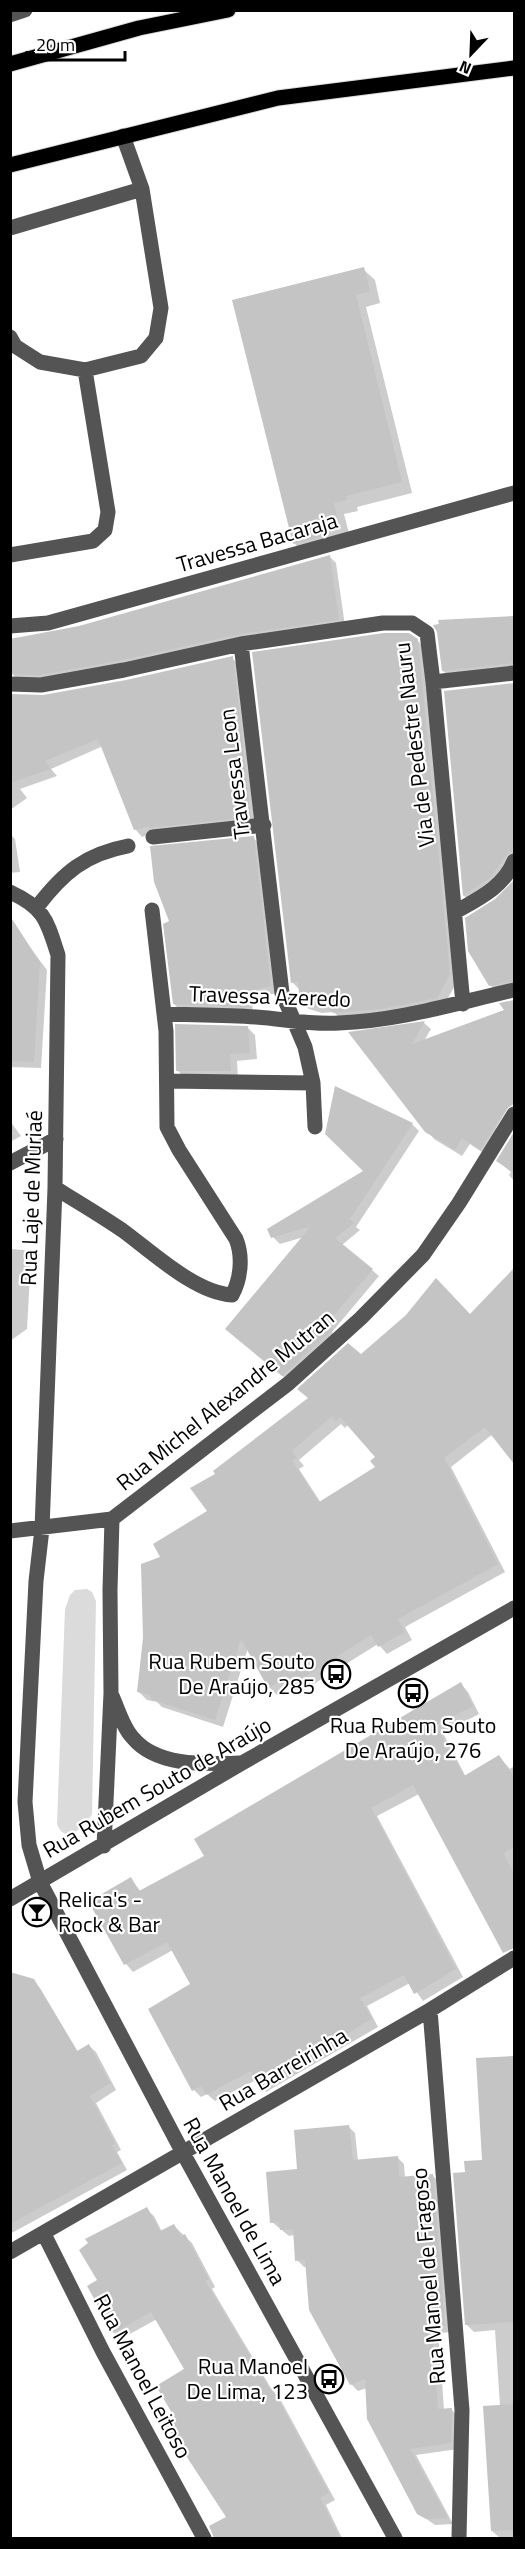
<svg xmlns="http://www.w3.org/2000/svg" width="525" height="2549" font-family="'Titillium Web',sans-serif">
	<style>
		.green { fill: #dbdbdb }
		.shadow { fill: #0003; fill-rule: evenodd }
		.building { fill: #c4c4c4; fill-rule: evenodd }
		.lines { fill: none; stroke-linecap: round; stroke-linejoin: round }
		.major-casing { stroke: #dbdbdb; stroke-width: 17 }
		.minor { stroke: #545454; stroke-width: 15 }
		.major { stroke: #000; stroke-width: 15 }
		.labels { text-anchor: middle; dominant-baseline: central; stroke-width: 4.5; stroke-linejoin: round; paint-order: stroke }
		.street-label { font-size: 22px; fill: #000; stroke: #fff }
		.poi-label { font-size: 22px; fill: #000; stroke: #fff; text-anchor: end }
	</style>
	<rect width="100%" height="100%" fill="#fff"/>
	<path class="green" d="M87 1589 92 1592 96 1601 92 1814C84 1827 65 1846 57 1824L65 1609 70 1595 75 1590Z"/>
	<path class="shadow" d="M363 269 375 280 380 303 366 307 412 493 357 507 358 511 344 514 350 537 306 555 295 544 234 301Z
		M329 556 336 563 345 626 48 681 19 680 12 674 79 627Z
		M514 617V670L450 677 443 671 469 622Z
		M417 640 424 647 457 982 444 1005 342 1020 334 1012 322 1013 309 1009 302 1002 299 989 292 982Z
		M232 658 239 665 258 823 155 833 142 837 135 829 103 746 51 769 57 776 20 789 27 798 10 810V695L43 696 126 681Z
		M514 684V861L471 902 464 896 445 692Z
		M10 834 15 839 20 872 10 873Z
		M253 837 260 845 278 993 252 998 253 1013 181 1011 174 1004 171 921Z
		M514 882V989L497 992 490 985 505 893Z
		M10 936 25 941 47 970 41 1068 10 1067Z
		M514 1001V1098L496 1128 502 1133 488 1156 470 1144 462 1156 434 1139 350 1033 424 1023 431 1029 424 1041 506 1011 502 1004Z
		M248 1028 255 1035 257 1059 237 1061 238 1078H185L178 1071Z
		M10 1121 21 1136 10 1142Z
		M412 1124 419 1131 356 1227 360 1230 342 1245 379 1276 332 1332 338 1338 290 1382 234 1336 304 1237 280 1244 273 1237 365 1171Z
		M513 1138 514 1139V1181L509 1175 511 1172 498 1161Z
		M10 1249 24 1250 31 1257 27 1329 10 1341Z
		M489 1296 514 1320V1460L493 1434 451 1467 505 1572 405 1627 412 1640 387 1654 378 1644 296 1695 289 1688 277 1695 269 1687 248 1648 223 1727 162 1707 157 1702 147 1700 139 1692 163 1558 209 1511 217 1474 361 1355 470 1316ZM341 1424 345 1428 348 1425 377 1457V1467L321 1503 299 1469 304 1466 299 1460Z
		M461 1684 468 1692 479 1714 443 1733 466 1777 499 1757 510 1769 514 1766V1946L507 1951 419 1794 377 1816 463 1977 423 2001 410 1983 367 2006 378 2027 266 2092 256 2080 215 2101 207 2094 201 2097 194 2090 192 1985 173 1950 133 1972 126 1964 94 1908 131 1879 141 1892 206 1856Z
		M10 1979 33 1981 40 1988 78 2052 89 2046 96 2052 116 2090 96 2103 121 2150 117 2152 127 2170 10 2234Z
		M514 2057V2538H500L492 2531 500 2406 495 2330 474 2332 466 2324V2174L484 2162 477 2059Z
		M348 2126 355 2133 358 2161 397 2157 404 2164 405 2178 433 2176 440 2183 452 2332 438 2333 441 2365 444 2411 452 2410 458 2417V2449L416 2455 453 2524 435 2525 418 2513 367 2388 358 2391 351 2384 307 2267H304L297 2260 295 2235 289 2236 272 2222 299 2170Z
		M146 2209 154 2216 162 2232 173 2225 192 2243 215 2287 212 2289 272 2390 279 2397 335 2500 326 2505 342 2538H224L216 2524 228 2517 174 2414 186 2370 157 2319 121 2339 114 2332 99 2280Z"/>
	<path class="building" d="M364 267 370 291 356 295 402 482 346 496 347 500 334 503 339 526 326 529 327 535 293 544 232 300Z
		M330 555 339 620 240 634 122 660 40 675 10 674V639L79 626Z
		M514 616V663L442 671 437 632 433 625 439 624 438 620Z
		M384 633H409L418 639 450 974 437 998 382 1009 333 1013 327 1006 314 1007 300 1003 298 981 291 983 252 652Z
		M233 656 251 817 149 828V826L134 830 98 739 45 761 51 769 10 783V694L43 695 126 680Z
		M514 683V851L508 853 490 878 463 896 444 691Z
		M254 836 271 986 245 992 246 1007 173 1004 163 924 169 921 154 882 150 846Z
		M514 880V981L489 986 468 951 465 918 495 899Z
		M10 916 40 962 34 1062 10 1061Z
		M514 1000V1104L506 1109 480 1150 462 1138 455 1150 425 1132 348 1032 425 1021 412 1044 504 1010 499 1003Z
		M175 1024 248 1026 250 1053 230 1054 231 1071H176Z
		M335 1086 413 1123 350 1219 354 1223 335 1238 373 1269 326 1325 333 1330 282 1376 225 1329 311 1226 271 1238 267 1229 363 1171 325 1134Z
		M514 1132V1173L496 1161Z
		M514 1268V1464L485 1427 444 1458 498 1564 398 1619 405 1632 378 1647 371 1635 287 1688 282 1680 268 1688 241 1639 215 1720 152 1700 150 1695 137 1692 143 1638 141 1564 160 1557 153 1544 207 1511 190 1488 215 1474 213 1471 308 1398 297 1389 348 1343 361 1354 406 1315 436 1278 470 1314ZM332 1416 336 1421 340 1417 375 1457 370 1461 375 1467 319 1502 292 1461 297 1458 292 1451Z
		M461 1682 473 1706 436 1725 464 1776 499 1755 514 1777V1847L504 1853 514 1874V1948L503 1953 413 1785 371 1808 456 1969 414 1994 404 1975 360 1998 372 2019 258 2086 251 2071 206 2095 201 2086 192 2091 148 2009 190 1984 167 1942 124 1965 92 1908 95 1898 131 1877 139 1891 204 1856 194 1839Z
		M10 1972 34 1979 77 2051 89 2044 110 2083 90 2096 115 2143 112 2145 122 2163 10 2224Z
		M514 2056V2322L465 2325 453 2173 465 2172 464 2161 482 2160 476 2058Z
		M349 2125 353 2160 398 2156 399 2177 433 2174 445 2326H432L434 2357 438 2409 452 2408 451 2443 410 2449 448 2518 426 2519 417 2514 367 2419 365 2379 350 2385 309 2310 305 2260 295 2261 293 2229 280 2230 279 2222 270 2223 266 2172 297 2169 294 2130Z
		M147 2207 160 2231 174 2224 181 2236 185 2234 209 2280 205 2281 270 2389 272 2388 329 2493 320 2498 340 2538H214L209 2526 226 2517 162 2419 172 2413 156 2386 184 2369 151 2312 113 2333 87 2286 97 2280 79 2250 88 2243 85 2239Z
		M514 2404V2530L491 2531 483 2406Z"/>
	<g class="lines">
		<g class="major-casing">
			<path id="major" d="M10 64 139 28 228 10
				M10 165 278 98 514 68"/>
		</g>
		<path class="minor" d="M10 15 25 10
			M10 228 142 189
			M10 337 15 346 40 362 85 370 141 356 156 338 161 308 142 189 123 136
			M10 555 93 541 105 530 108 512 85 370
			M10 626 48 623 514 493
			M241 644 383 623H412L427 633 433 682 463 1004
			M433 682 514 673
			M10 684 41 685 124 670 241 644 282 993 305 1047 313 1083 315 1127
			M153 837 264 825
			M10 892C45 908 47 921 58 955L55 1188 42 1529 36 1581 25 1802 29 1845 40 1882 183 2153 395 2538
			M37 907C63 873 85 854 128 846
			M455 912C478 899 504 887 514 861
			M164 1014C195 1015 226 1015 256 1017 285 1019 309 1025 339 1023 399 1021 456 1003 514 990
			M168 1081 313 1083
			M10 1163 56 1139
			M55 1188C78 1202 100 1215 122 1230 151 1251 195 1293 232 1295 241 1279 243 1256 236 1239L179 1150 167 1127 166 1031 152 910
			M10 1531 112 1519 289 1383 361 1318 423 1255 459 1203 514 1114
			M112 1696C118 1709 123 1728 133 1738 157 1767 206 1764 239 1763
			M104 1846 111 1693 110 1590 112 1519
			M10 1899 242 1763 514 1608
			M430 2010 462 2410 459 2538
			M44 2234 103 2352 204 2538
			M10 2252 430 2010 514 1958"/>
		<use href="#major" class="major"/>
	</g>
	<defs>
		<g id="bus-ring" transform="scale(1.5)"><circle r="9.5" fill="#fff" stroke="#000" stroke-width="1.5"/><path d="M-5-6H5V4H4V6H2V4H-2V6H-4V4H-5ZM-3.5-4V0h7V-4ZM-3.5 1.2v1.5H-2V1.2ZM2 1.2v1.5H3.5V1.2Z" fill="#000"/></g>
		<g id="bar-ring" transform="scale(1.5)"><circle r="9.5" fill="#fff" stroke="#000" stroke-width="1.5"/><path d="M-6-5H6L.8 .8V4.5H3.5V6h-7V4.5H-.8V.8Z" fill="#000"/></g>
	</defs>
	<g fill-rule="evenodd">
		<use href="#bus-ring" x="336" y="1674"/>
		<use href="#bus-ring" x="413" y="1693"/>
		<use href="#bar-ring" x="37" y="1912"/>
		<use href="#bus-ring" x="329" y="2379"/>
	</g>
	<g class="labels">
		<g class="street-label">
			<text transform="translate(257 542) rotate(-16)">Travessa Bacaraja</text>
			<text transform="translate(414 745) rotate(-97)">Via de Pedestre Nauru</text>
			<text transform="translate(234 774) rotate(-97)">Travessa Leon</text>
			<text transform="translate(270 996) rotate(2)">Travessa Azeredo</text>
			<text transform="translate(31 1198) rotate(-88)">Rua Laje de Muriaé</text>
			<text transform="translate(225 1400) rotate(-39)">Rua Michel Alexandre Mutran</text>
			<text transform="translate(157 1787) rotate(-30)">Rua Rubem Souto de Araújo</text>
			<text transform="translate(283 2069) rotate(-30)">Rua Barreirinha</text>
			<text transform="translate(235 2201) rotate(61)">Rua Manoel de Lima</text>
			<text transform="translate(428 2276) rotate(-95)">Rua Manoel de Fragoso</text>
			<text transform="translate(143 2376) rotate(62)">Rua Manoel Leitoso</text>
		</g>
		<g class="poi-label">
			<text x="315" y="1661">Rua Rubem Souto<tspan x="315" dy="25">De Araújo, 285</tspan></text>
			<text x="413" y="1725" text-anchor="middle">Rua Rubem Souto<tspan x="413" dy="25">De Araújo, 276</tspan></text>
			<text x="58" y="1899" text-anchor="start">Relica's -<tspan x="58" dy="25">Rock &amp; Bar</tspan></text>
			<text x="308" y="2366">Rua Manoel<tspan x="308" dy="25">De Lima, 123</tspan></text>
		</g>
	</g>
	<rect width="525" height="2549" fill="none" stroke="#000000" stroke-width="24"/>
	<g transform="translate(471 54) rotate(203)" stroke="#ffffff" stroke-width="4.5" paint-order="stroke">
	<path d="M0-4.5L10 22L0 15L-10 22Z" fill="#000000"/>
	<text y="-9" font-size="16" font-weight="bold" text-anchor="middle" fill="#000000">N</text>
	</g>
	<path d="M27 51v9h98v-9" fill="none" stroke="#000000" stroke-width="3"/>
	<text x="36" y="51" font-size="18" fill="#000000" stroke="#ffffff" stroke-width="4.5" paint-order="stroke">20 m</text>
</svg>
